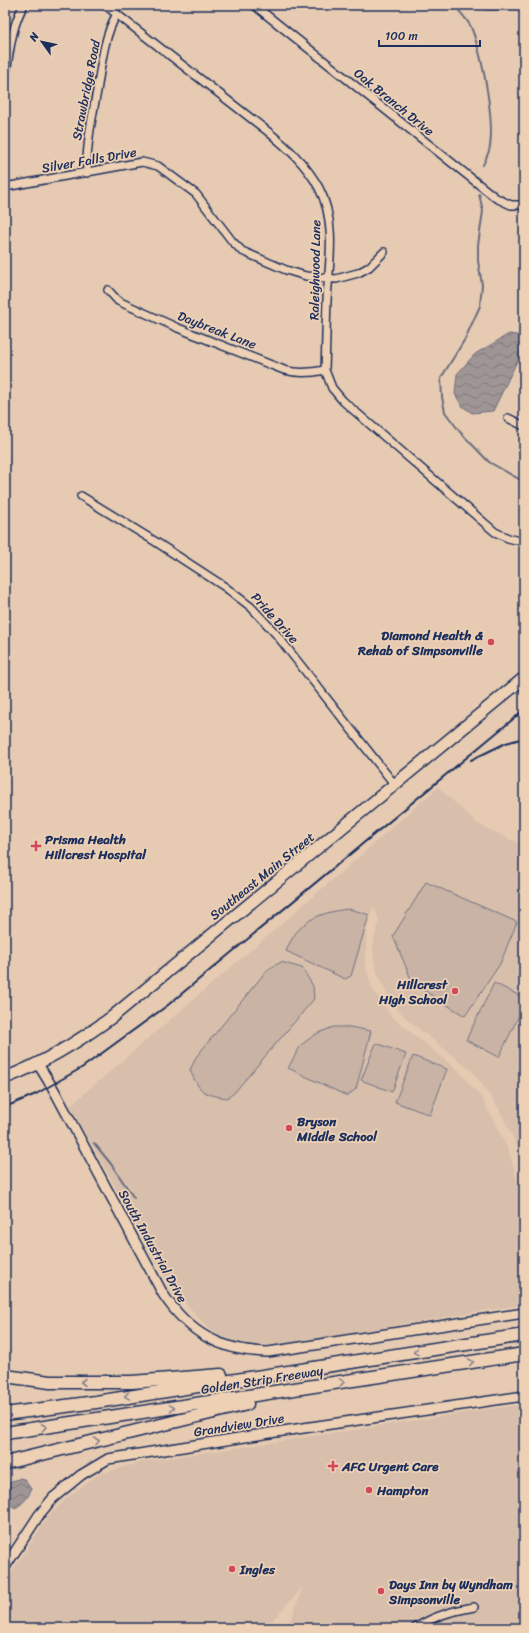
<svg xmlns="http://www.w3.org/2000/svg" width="529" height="1633" font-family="Sriracha,sans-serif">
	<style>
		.built { fill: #d7bfac }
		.pitch { fill: #c8b3a5; stroke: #727182 }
		.water { fill: url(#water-waves); stroke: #6b6c7f }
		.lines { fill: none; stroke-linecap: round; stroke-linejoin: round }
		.stream { stroke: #6b6c7f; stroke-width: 2 }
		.street-casing { stroke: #1b2f5e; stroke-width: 10 }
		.secondary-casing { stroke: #1b2f5e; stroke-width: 12 }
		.primary-casing { stroke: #1b2f5e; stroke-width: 14 }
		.highway-casing { stroke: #1b2f5e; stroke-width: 15 }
		.street { stroke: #eed1b5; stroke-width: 7 }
		.secondary { stroke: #eed1b5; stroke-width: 9 }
		.primary { stroke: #eed1b5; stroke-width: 11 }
		.highway { stroke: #eed1b5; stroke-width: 12 }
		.rail { stroke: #1b2f5e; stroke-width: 2 }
		.oneway { stroke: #84808a }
		.poi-dot { fill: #d1495b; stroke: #eed1b5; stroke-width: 1.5 }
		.labels { text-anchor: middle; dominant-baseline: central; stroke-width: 3.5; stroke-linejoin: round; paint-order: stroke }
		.street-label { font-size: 13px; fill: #1b2f5e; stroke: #eed1b5 }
		.poi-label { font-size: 13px; font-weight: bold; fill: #1b2f5e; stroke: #eed1b5; text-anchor: start }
	</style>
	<defs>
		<pattern id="water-waves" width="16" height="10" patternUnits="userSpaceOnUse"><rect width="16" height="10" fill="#a09595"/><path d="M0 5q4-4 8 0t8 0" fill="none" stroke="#827a7d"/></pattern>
	</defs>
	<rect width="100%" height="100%" fill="#e6cbb2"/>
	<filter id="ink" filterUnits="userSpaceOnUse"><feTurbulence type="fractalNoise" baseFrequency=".025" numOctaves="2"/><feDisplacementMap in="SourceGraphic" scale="8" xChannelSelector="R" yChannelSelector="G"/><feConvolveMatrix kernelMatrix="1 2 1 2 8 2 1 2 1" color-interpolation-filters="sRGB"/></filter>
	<g filter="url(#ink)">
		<path class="built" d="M438 787 478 824 524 846V1174L520 1152 499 1109 473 1072 408 1020 392 1004 379 978 374 962 373 944 379 920 373 906 367 929 365 965 372 988 392 1017 457 1069 482 1098 508 1149 522 1197 524 1212V1304L284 1344 244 1345 216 1336 172 1289 70 1106 346 868Z
			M524 1404V1628H285L292 1617 303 1587 265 1628H5V1582L47 1518 68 1497 99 1474 142 1462Z"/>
		<path class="pitch" d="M426 882 517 922 500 964 465 1016 413 984 393 936Z
			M348 909 361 912 369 915 351 976 345 979 286 951C298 921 317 913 348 909Z
			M281 962 302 968 313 986 314 999 234 1093 227 1098C203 1094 200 1093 190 1070L196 1057 267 970Z
			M494 983 524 998V1005L499 1057 466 1040Z
			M333 1027H350L371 1031 356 1089 347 1096 288 1068 301 1045 316 1034Z
			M376 1043 406 1054 392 1092 361 1080Z
			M413 1056 447 1069 430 1115 395 1102Z"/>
		<path class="water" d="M509 334 523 336V349L493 411 472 413 462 406 455 394 457 374 475 354Z
			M20 1478 24 1479 31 1489C30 1496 22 1505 15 1508L5 1501V1485Z"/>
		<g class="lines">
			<path class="stream" d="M454 5C460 12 467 19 471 27 482 54 496 123 489 151 487 156 485 161 483 165
				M467 5C491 14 501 7 524 9
				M479 194 483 211 478 245V261L482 285 480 306 465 339 441 378 442 397 445 412 460 432 489 462 524 482
				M94 1143 111 1164 134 1198"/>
			<g class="street-casing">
				<path id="street" d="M105 5 266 130C287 147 306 164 319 188 337 222 329 264 327 300 326 323 326 347 325 370L332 388 343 401 495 532 508 538 524 542
					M254 5 496 198 511 205H524
					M5 80C9 56 11 26 24 5
					M87 173C86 145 92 118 97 91 101 67 104 35 117 14
					M5 187 142 162 158 166 196 194 232 241 242 251 286 270 306 276 336 279 358 273 369 267 384 252
					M108 290 118 301 178 328 284 370C298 374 311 373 325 370
					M508 418 524 426
					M81 496 156 542 225 587 251 607 276 634 395 785
					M415 1628C434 1616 452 1611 474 1607"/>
			</g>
			<g class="secondary-casing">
				<path id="secondary" d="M38 1064 54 1090 163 1294C189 1333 220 1351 268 1352L524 1313
					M5 1567 39 1515 53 1498 81 1475 108 1459 276 1432 524 1396"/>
			</g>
			<g class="primary-casing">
				<path id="primary" d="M5 1078C44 1063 78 1042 112 1017L524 678"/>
			</g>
			<g class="highway-casing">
				<path id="highway" d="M5 1376 50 1382H132L221 1375
					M5 1414 96 1402 524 1335
					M5 1433 524 1354
					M5 1463 247 1404"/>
			</g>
			<use href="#street" class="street"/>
			<use href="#secondary" class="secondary"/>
			<use href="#primary" class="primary"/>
			<use href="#highway" class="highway"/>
			<path class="rail" d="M471 760 506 743 524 738
				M5 1107 36 1094 83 1067 168 1005 524 710"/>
		</g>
		<defs><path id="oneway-chevron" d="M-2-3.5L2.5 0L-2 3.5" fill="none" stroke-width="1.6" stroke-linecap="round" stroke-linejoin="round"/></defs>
		<g class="oneway">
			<use href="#oneway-chevron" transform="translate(416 1352) rotate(171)"/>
			<use href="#oneway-chevron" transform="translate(471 1362) rotate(-9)"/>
			<use href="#oneway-chevron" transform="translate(83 1382) rotate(180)"/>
			<use href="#oneway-chevron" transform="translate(342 1382) rotate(-9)"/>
			<use href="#oneway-chevron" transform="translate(127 1396) rotate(171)"/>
			<use href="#oneway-chevron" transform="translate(172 1408) rotate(-9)"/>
			<use href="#oneway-chevron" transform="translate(44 1427) rotate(-8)"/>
			<use href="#oneway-chevron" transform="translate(97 1441) rotate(-14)"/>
		</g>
	</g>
	<g class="poi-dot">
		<circle cx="491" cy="642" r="4"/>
		<path d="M34 840h4v4h4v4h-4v4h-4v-4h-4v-4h4z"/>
		<circle cx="455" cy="991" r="4"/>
		<circle cx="289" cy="1128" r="4"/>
		<path d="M331 1460h4v4h4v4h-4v4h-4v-4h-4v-4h4z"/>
		<circle cx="369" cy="1490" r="4"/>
		<circle cx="232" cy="1569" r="4"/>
		<circle cx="381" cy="1591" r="4"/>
	</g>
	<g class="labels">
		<g class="street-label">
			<text transform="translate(86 90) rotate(-79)">Strawbridge Road</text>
			<text transform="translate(394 102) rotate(39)">Oak Branch Drive</text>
			<text transform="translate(89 160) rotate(-10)">Silver Falls Drive</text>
			<text transform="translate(315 270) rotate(-89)">Raleighwood Lane</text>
			<text transform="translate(217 330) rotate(21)">Daybreak Lane</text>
			<text transform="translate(275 618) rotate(48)">Pride Drive</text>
			<text transform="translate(262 876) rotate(-39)">Southeast Main Street</text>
			<text transform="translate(153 1246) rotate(61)">South Industrial Drive</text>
			<text transform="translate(262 1380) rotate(-9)">Golden Strip Freeway</text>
			<text transform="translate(239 1425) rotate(-9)">Grandview Drive</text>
		</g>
		<g class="poi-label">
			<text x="483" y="635" text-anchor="end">Diamond Health &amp;<tspan x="483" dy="15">Rehab of Simpsonville</tspan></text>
			<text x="45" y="839">Prisma Health<tspan x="45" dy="15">Hillcrest Hospital</tspan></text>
			<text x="447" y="984" text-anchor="end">Hillcrest<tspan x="447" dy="15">High School</tspan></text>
			<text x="297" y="1121">Bryson<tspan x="297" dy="15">Middle School</tspan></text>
			<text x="342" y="1466">AFC Urgent Care</text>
			<text x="377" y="1490">Hampton</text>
			<text x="240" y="1569">Ingles</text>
			<text x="389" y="1584">Days Inn by Wyndham<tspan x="389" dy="15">Simpsonville</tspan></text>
		</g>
	</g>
	<rect width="529" height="1633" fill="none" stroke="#eed1b5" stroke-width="20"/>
	<rect x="10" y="10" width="509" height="1613" fill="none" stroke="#1b2f5e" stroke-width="1.5" filter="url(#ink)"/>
	<g transform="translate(42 42) rotate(303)" stroke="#eed1b5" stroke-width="3" paint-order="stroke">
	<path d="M0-3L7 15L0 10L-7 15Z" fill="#1b2f5e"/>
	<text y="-6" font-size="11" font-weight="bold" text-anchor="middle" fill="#1b2f5e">N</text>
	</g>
	<path d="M379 40v6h101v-6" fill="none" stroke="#1b2f5e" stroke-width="2"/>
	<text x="385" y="40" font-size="12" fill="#1b2f5e" stroke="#eed1b5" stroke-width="3" paint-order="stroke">100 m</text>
</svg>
